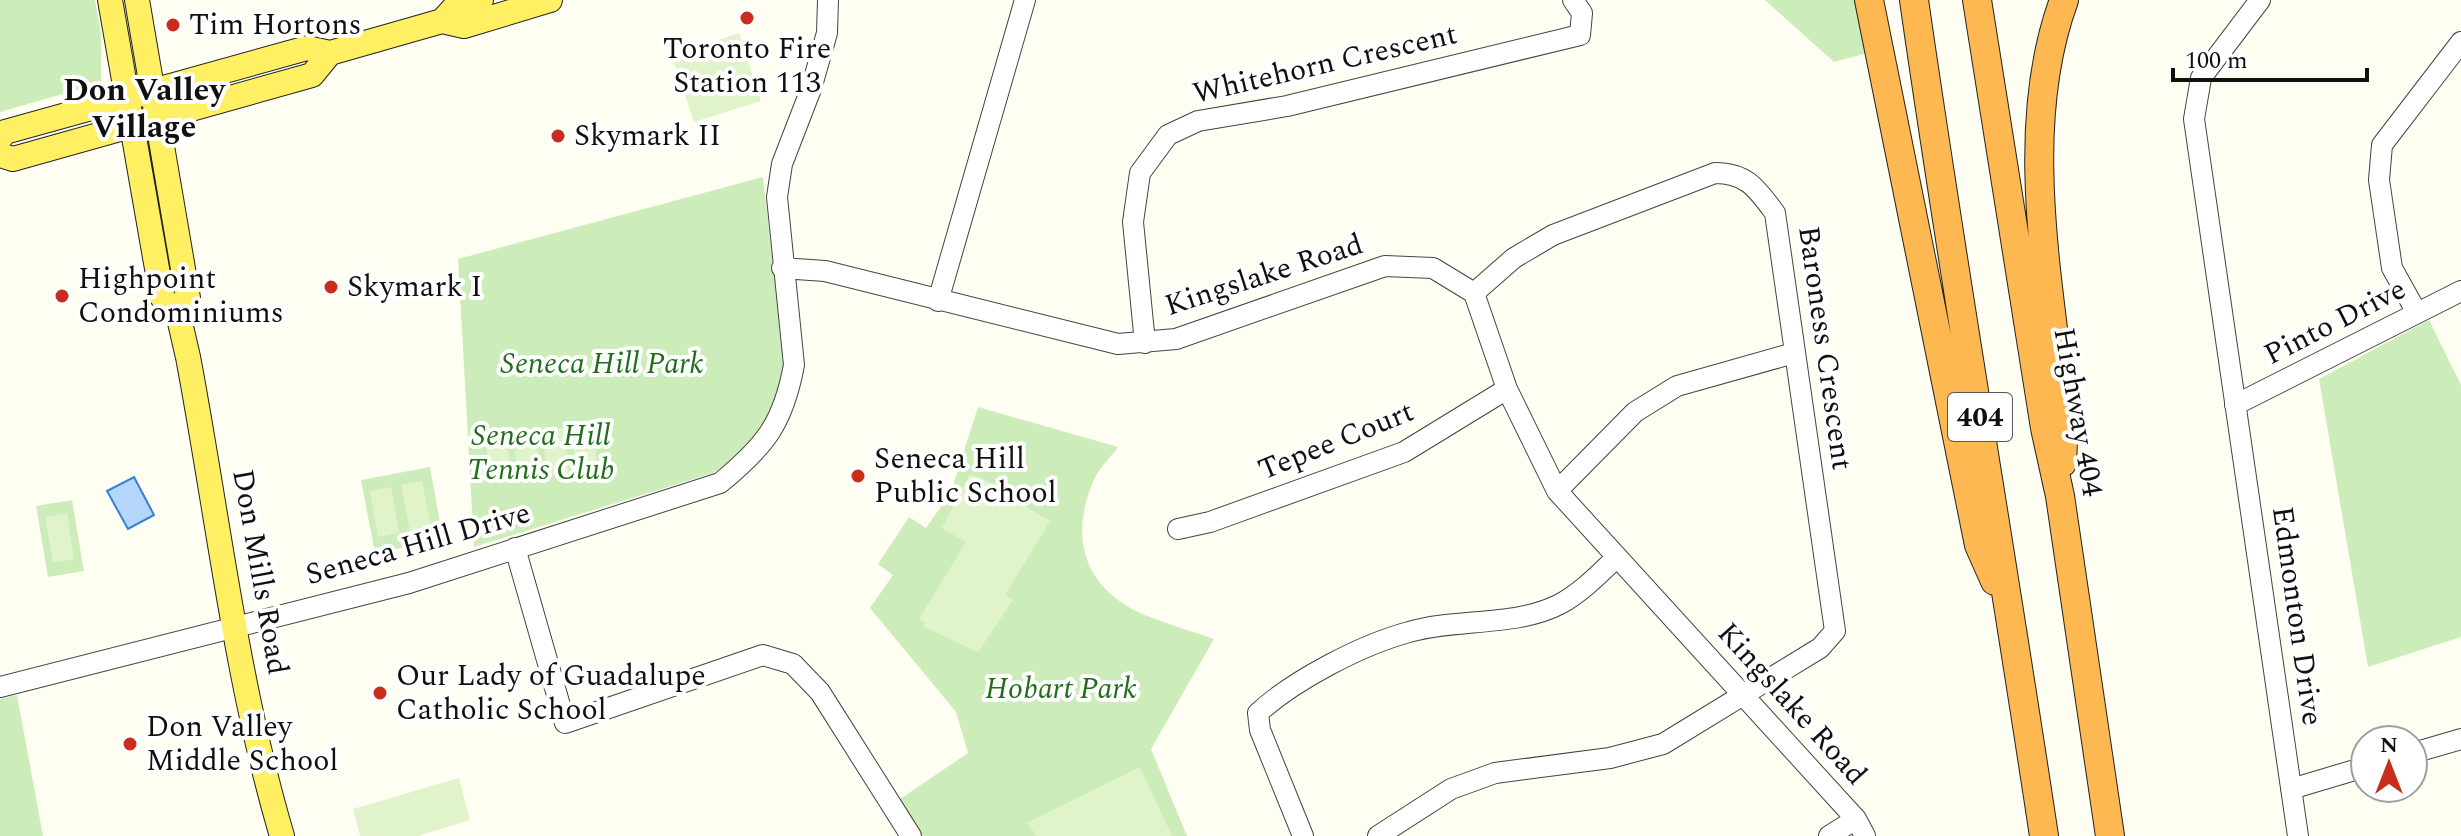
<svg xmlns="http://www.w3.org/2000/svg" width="2461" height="836" font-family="Spectral,serif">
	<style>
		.green { fill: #ccedb9 }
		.pitch { fill: #e0f3cb }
		.water { fill: #b3d6fa; stroke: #3580d7; stroke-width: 2 }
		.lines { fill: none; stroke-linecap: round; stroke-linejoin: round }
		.minor-casing { stroke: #434343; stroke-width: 22 }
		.major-casing { stroke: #212121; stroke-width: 26 }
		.highway-casing { stroke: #212121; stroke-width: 30 }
		.minor { stroke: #fff; stroke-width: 20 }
		.major { stroke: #ffef63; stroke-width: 24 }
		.highway { stroke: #fdb852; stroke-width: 28 }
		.poi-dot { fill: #cb2d1d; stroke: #fff; stroke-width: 3 }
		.labels { text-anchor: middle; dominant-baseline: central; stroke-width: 8; stroke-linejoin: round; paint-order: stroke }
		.shield { fill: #fff; stroke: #585858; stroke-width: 2 }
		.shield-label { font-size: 28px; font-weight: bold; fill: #101010 }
		.poi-label { font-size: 30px; fill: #101010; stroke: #fff; text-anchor: start }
		.street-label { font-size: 30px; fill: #101010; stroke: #fff }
		.park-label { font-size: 30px; font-style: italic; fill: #206d1a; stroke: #fff }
		.neighbourhood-label { font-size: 32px; font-weight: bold; fill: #101010; stroke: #fff }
	</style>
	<rect width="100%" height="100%" fill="#fffef3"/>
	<path class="green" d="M0 0H95L101 34V83L0 112Z
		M1765 0H1859L1872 52 1834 62Z
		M763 177 784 362C780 412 754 446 713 473L474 547 458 259Z
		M2429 320 2461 385V637L2368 667 2319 379Z
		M978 407 1118 447C1110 458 1098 469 1093 482 1070 536 1083 585 1138 612 1162 623 1189 630 1214 639L1151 749 1187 836H923L900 799 968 753 956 712 870 608 893 575 878 564 909 517 926 528 951 492Z
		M430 467 443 540 375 553 361 480Z
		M72 500 84 571 48 577 36 506Z
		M17 695 43 836H0V699Z"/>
	<path class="pitch" d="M739 33 761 101 694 122 672 56Z
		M593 425 598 471 576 473 571 427Z
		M564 428 569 474 547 476 542 430Z
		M535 431 540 477 518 479 513 433Z
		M506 434 511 481 490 483 485 437Z
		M970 474 1028 500 1025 506 1050 521 1005 595 1013 600 978 652 924 627 925 623 919 619 966 542 942 528Z
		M422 481 431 527 410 531 401 485Z
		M391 487 399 533 378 537 370 491Z
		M67 513 74 559 53 563 45 517Z
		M1140 767 1172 836H1037L1027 823Z
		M459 778 470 820 418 836H360L353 809Z"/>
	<path class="water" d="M134 477 154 515 128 529 107 491Z"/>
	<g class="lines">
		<g class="minor-casing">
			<path id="minor" d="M2260 0 2201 78 2194 119 2298 836
				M782 268 825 271 1118 344 1176 339 1385 266 1433 268 1474 293 1507 389 1557 491 1856 819 1865 836
				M938 301 1025 0
				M2417 313 2392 268 2379 180 2382 145 2461 42
				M1145 343 1133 222 1140 173 1168 135 1198 121 1287 106 1580 35 1582 13 1573 0
				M2235 405 2461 291
				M1557 491 1635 412 1677 386 1794 353
				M1178 529 1210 522 1404 452 1507 389
				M515 548 565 723 763 655 793 664 820 692 911 836
				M0 687 409 583 720 483C765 446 783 424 794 365L777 197 782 164 811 89 827 33 828 0
				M2413 753 2461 739
				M2291 789 2365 767
				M1303 836 1260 730 1258 713C1294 680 1361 645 1409 632 1456 618 1516 627 1560 604 1582 592 1599 574 1617 557
				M1378 836 1451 789 1495 773 1610 758 1663 744 1820 648 1835 631 1775 213C1757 189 1747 173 1715 173L1553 235 1514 258 1474 293
				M1829 836 1856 819"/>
		</g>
		<g class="major-casing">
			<path id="major" d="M110 0 162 297 179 318 188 357C218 516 236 681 282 836
				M137 0 188 298 179 318
				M442 21 453 9 481 0
				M0 138 5 132 307 48 330 53 442 21 464 26 550 0
				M0 155 13 159 312 75 330 53"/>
		</g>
		<g class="highway-casing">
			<path id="highway" d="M1869 0 1979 545 1995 581
				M1914 0C1954 279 2002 557 2044 836
				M1977 0 2045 428 2060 496 2110 836
				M2062 463 2064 420C2050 284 2016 131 2064 0"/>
		</g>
		<use href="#minor" class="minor"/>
		<use href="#major" class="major"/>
		<use href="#highway" class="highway"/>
	</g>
	<g class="poi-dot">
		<circle cx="747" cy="18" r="8"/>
		<circle cx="173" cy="25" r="8"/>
		<circle cx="558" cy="136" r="8"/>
		<circle cx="331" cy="287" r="8"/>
		<circle cx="62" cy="296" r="8"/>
		<circle cx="858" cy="476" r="8"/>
		<circle cx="380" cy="693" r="8"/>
		<circle cx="130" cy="744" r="8"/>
	</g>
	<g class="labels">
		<rect class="shield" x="1948" y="393" width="64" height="48" rx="6"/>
		<g class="shield-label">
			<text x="1980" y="417">404</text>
		</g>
		<g class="poi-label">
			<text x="189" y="25">Tim Hortons</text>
			<text x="747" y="49" text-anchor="middle">Toronto Fire<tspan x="747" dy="34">Station 113</tspan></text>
			<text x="574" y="136">Skymark II</text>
			<text x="78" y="279">Highpoint<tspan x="78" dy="34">Condominiums</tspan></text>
			<text x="347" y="287">Skymark I</text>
			<text x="874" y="459">Seneca Hill<tspan x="874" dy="34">Public School</tspan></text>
			<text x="396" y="676">Our Lady of Guadalupe<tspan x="396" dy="34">Catholic School</tspan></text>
			<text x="146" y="727">Don Valley<tspan x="146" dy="34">Middle School</tspan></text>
		</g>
		<g class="street-label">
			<text transform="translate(1325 64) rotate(-13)">Whitehorn Crescent</text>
			<text transform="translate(1264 275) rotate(-18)">Kingslake Road</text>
			<text transform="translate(2335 322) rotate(-27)">Pinto Drive</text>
			<text transform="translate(1825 348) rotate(82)">Baroness Crescent</text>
			<text transform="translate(2078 412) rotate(80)">Highway 404</text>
			<text transform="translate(1336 441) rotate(-22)">Tepee Court</text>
			<text transform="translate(418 544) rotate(-16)">Seneca Hill Drive</text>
			<text transform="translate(260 572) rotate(80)">Don Mills Road</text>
			<text transform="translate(2297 616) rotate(82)">Edmonton Drive</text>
			<text transform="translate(1792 704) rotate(48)">Kingslake Road</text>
		</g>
		<g class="park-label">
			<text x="602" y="364">Seneca Hill Park</text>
			<text x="541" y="436">Seneca Hill<tspan x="541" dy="34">Tennis Club</tspan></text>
			<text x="1061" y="689">Hobart Park</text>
		</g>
		<g class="neighbourhood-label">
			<text x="144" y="90">Don Valley<tspan x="144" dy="37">Village</tspan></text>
		</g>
	</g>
	<g transform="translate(2389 764)"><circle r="38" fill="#ffffff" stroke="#9f9f9f" stroke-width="2"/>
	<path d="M0-6L14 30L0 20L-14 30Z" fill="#cb2d1d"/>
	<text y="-12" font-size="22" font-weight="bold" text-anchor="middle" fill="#101010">N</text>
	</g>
	<path d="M2173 68v12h194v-12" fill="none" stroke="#101010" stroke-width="4"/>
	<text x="2185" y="68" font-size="24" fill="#101010" stroke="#ffffff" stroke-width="6" paint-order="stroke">100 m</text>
</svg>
